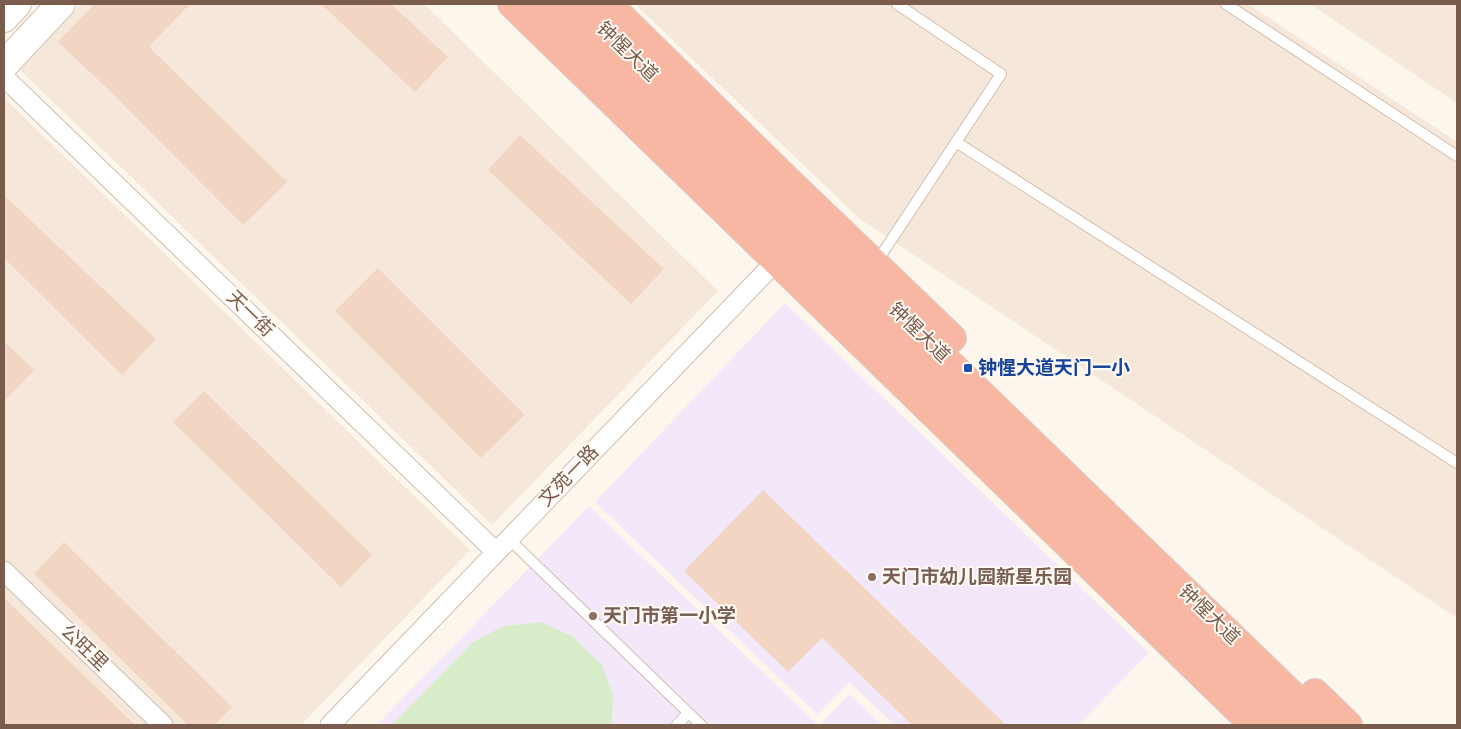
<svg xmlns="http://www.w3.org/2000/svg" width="1461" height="729" font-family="'Alegreya Sans','Noto Sans SC',sans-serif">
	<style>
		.residential { fill: #f5e8da }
		.education { fill: #f3e8fa }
		.green { fill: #d8ecc9 }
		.building { fill: #f3d5c3 }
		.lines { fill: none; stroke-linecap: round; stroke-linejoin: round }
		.lane-casing { stroke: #d1beb0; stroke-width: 12 }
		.street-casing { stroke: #d1beb0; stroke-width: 21 }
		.secondary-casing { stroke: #d6c0b0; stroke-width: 30 }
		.highway-casing { stroke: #dad1cd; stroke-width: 30 }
		.lane { stroke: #fff; stroke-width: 10 }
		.street { stroke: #fff; stroke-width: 19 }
		.secondary { stroke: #fff; stroke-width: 28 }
		.highway { stroke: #f7b7a3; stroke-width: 28 }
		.transit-dot { fill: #1a4fb4; stroke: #fffaf3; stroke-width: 2 }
		.education-dot { fill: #8d6e63; stroke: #fffaf3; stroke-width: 2 }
		.labels { text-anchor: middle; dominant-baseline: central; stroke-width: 4; stroke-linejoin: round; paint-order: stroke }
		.street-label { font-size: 19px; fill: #7a5c4d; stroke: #fffaf3 }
		.transit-label { font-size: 19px; font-weight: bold; fill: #164399; stroke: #fffaf3; text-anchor: start }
		.education-label { font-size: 19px; font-weight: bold; fill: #785e54; stroke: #fffaf3; text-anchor: start }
	</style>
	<rect width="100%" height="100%" fill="#fdf6ec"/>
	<path class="residential" d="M81 4H424L718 291 492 525 20 70Z
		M635 4H1248L1457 142V618L860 219Z
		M1310 4H1457V103Z
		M4 98 470 550 301 725H4Z"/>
	<path class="education" d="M785 303 1149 653 1078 725H895L849 682 817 714 595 502Z
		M589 506 818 725H377Z
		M849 694 882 725H820Z"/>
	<path class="green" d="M541 622 572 636 602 665 613 695 612 725H392L473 642 504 626Z"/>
	<path class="building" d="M95 4H190L149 47 287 182 243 225 109 90 58 42Z
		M321 4H391L448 57 415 92Z
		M520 135 664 269 631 304 488 170Z
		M4 195 156 339 122 375 4 258Z
		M378 268 525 415 481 458 335 311Z
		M4 341 34 370 4 401Z
		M204 391 372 555 341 587 173 422Z
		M763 490 1006 725H912L822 638 788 672 684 571Z
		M64 542 232 707 215 725H188L34 574Z
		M4 598 135 725H4Z"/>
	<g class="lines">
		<g class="lane-casing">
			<path id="lane" d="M1226 4 1457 156
				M956 142 1457 463
				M876 263 1001 74 897 4
				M509 539 701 725
				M677 725 688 713"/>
		</g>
		<g class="street-casing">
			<path id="street" d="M4 77 496 552
				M4 571 163 725
				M330 725 783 254"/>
		</g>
		<g class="secondary-casing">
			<path id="secondary" d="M4 18 17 4
				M4 65 61 4"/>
		</g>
		<g class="highway-casing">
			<path id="highway" d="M512 4 1254 725
				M544 4 792 244 902 347 1289 725
				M578 4 1323 725
				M608 4 784 177 952 338
				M1315 693 1348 725"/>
		</g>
		<use href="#lane" class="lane"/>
		<use href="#street" class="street"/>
		<use href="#secondary" class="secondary"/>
		<use href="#highway" class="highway"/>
	</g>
	<rect class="transit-dot" x="963" y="363" width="10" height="10" rx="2.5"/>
	<g class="education-dot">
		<circle cx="872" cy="577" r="5"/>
		<circle cx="593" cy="616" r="5"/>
	</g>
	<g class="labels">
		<g class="street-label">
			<text transform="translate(627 52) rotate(44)">钟惺大道</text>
			<text transform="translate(250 314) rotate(44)">天一街</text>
			<text transform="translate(919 333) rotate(44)">钟惺大道</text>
			<text transform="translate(569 476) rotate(-46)">文苑一路</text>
			<text transform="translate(1209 615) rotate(44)">钟惺大道</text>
			<text transform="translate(84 648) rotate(44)">公旺里</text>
		</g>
		<g class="transit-label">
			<text x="978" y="368">钟惺大道天门一小</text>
		</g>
		<g class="education-label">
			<text x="882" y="577">天门市幼儿园新星乐园</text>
			<text x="603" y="616">天门市第一小学</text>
		</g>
	</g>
	<rect width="1461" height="729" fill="none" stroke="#7a5c4d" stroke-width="10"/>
</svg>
